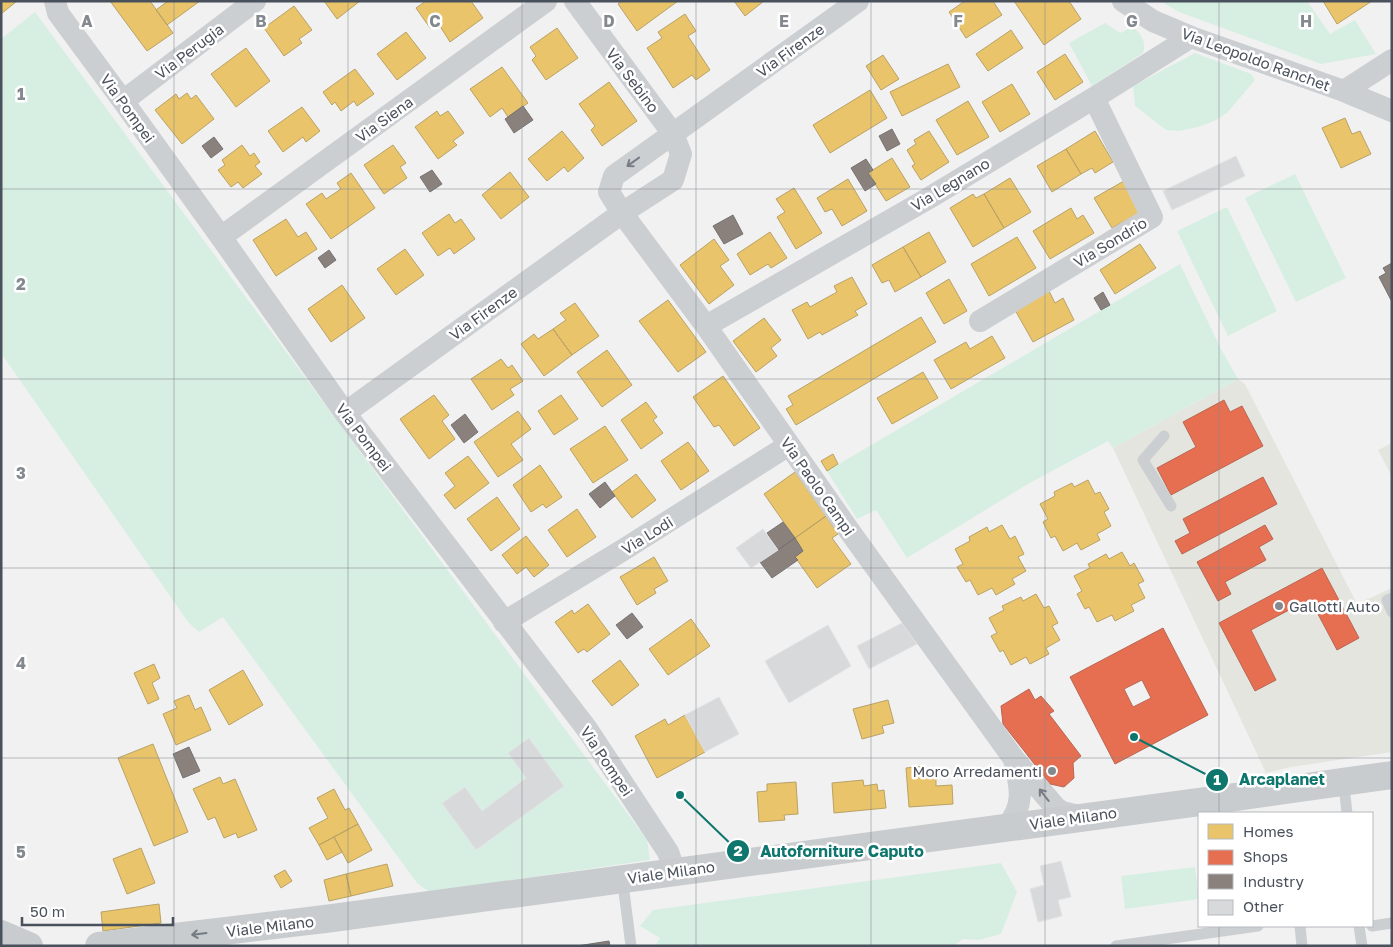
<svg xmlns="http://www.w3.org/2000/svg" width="1393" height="947" font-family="'Golos Text',sans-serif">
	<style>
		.commercial { fill: #e5e5df }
		.green { fill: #d7efe2; fill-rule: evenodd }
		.homes { fill: #e9c46a; stroke: #b9a266 }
		.shops { fill: #e76f51; stroke: #b86654; fill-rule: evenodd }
		.industry { fill: #8a817c; stroke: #767372 }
		.building { fill: #d8d9db; stroke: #e2e3e4 }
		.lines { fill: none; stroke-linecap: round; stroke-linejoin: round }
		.service { stroke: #cccfd2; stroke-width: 11 }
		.minor { stroke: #cccfd2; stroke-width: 22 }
		.primary { stroke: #c8ccce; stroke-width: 28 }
		.oneway { stroke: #777d85 }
		.oneway2 { stroke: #757c84 }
		.grid { fill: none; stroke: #848990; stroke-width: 1; stroke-opacity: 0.55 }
		.poi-dot { fill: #848990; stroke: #fff; stroke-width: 2 }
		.labels { text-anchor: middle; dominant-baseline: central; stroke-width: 5; stroke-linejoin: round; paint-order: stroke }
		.street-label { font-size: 15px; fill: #49515c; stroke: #fff }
		.poi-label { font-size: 15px; fill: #49515c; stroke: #fff; text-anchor: start }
		.grid-label { font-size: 16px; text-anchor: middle; font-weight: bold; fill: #848990; stroke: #fff; stroke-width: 5; stroke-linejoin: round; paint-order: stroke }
		.leader { fill: none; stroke: #0f766e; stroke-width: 2 }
		.callout-dot { fill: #0f766e; stroke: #fff; stroke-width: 2 }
		.mark-label { font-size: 15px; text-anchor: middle; font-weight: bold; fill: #fff }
		.callout-label { font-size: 16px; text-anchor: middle; font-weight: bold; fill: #0f766e; stroke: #fff; stroke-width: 5; stroke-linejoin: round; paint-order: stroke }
	</style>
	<rect width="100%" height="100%" fill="#f1f1f1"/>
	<path class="commercial" d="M1238 379 1245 384 1357 604 1392 588V752L1291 767 1266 773 1113 448Z
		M1392 443V477L1378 450Z"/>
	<path class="green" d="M1160 1H1307L1330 34 1355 20 1376 54 1321 64 1179 12Z
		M35 12 647 840 650 860 429 892 417 883 223 617 199 632 188 622 1 353V39ZM529 738 563 786 476 850 442 803 465 787 482 811 526 778 508 753Z
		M1105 23 1120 33 1132 27C1141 33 1147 42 1143 53L1092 86 1069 43Z
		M1195 53 1251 74 1255 80 1227 113 1214 121 1198 127 1179 131 1166 130 1135 106 1133 86Z
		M1295 174 1346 278 1296 302 1245 198Z
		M1227 207 1277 311 1228 336 1177 231Z
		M1180 264 1221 349 1238 379 1113 448 1108 441 1028 484 907 558 876 510 857 519 827 471Z
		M1001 863 1017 892 1001 934 979 940 963 939 953 946H655L660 938 640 926 653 910Z
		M1195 867 1199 899 1125 909 1121 876Z"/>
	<path class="homes" d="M1 1H17L1 14Z
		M110 1H150L173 33 147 51Z
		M168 1H200L167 25 156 10Z
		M324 1H360L337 19Z
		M426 1H471L483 18 450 42 438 23 430 28 416 8Z
		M622 1H678L637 31 618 4Z
		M734 1H764L745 16Z
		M965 1H993L1002 15 966 38 949 12Z
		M1014 1H1069L1081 19 1044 45Z
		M1323 1H1372L1337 24Z
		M294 6 312 30 299 39 302 43 284 56 264 28Z
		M685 14 696 31 688 36 710 70 696 80 692 75 673 88 647 48 662 38 658 32Z
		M557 28 578 58 546 80 532 60 536 56 530 47Z
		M1011 30 1023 48 988 71 976 54Z
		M406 32 426 58 397 80 377 54Z
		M246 48 270 81 236 107 211 74Z
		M1065 54 1083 82 1055 100 1037 72Z
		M883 55 899 79 881 90 866 66Z
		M948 64 960 87 902 116 890 92Z
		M502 67 528 103 508 117 502 108 490 117 470 89Z
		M355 69 374 94 357 106 354 101 341 111 335 102 332 105 323 92Z
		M609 82 637 121 602 146 591 130 595 126 579 104Z
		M1012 84 1030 114 1000 132 982 102Z
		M870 90 887 118 830 153 813 125Z
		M187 93 191 99 196 95 214 119 182 144 155 110 176 94 179 99Z
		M968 101 989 137 957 155 936 120Z
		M302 107 320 131 306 142 303 137 283 152 268 131Z
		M437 111 440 116 448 111 464 133 453 141 457 145 438 159 415 127Z
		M1345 118 1352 134 1360 131 1371 154 1341 168 1322 128Z
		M562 131 584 158 568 172 564 167 547 181 528 159Z
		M929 131 949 162 921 180 912 166 915 164 907 150 916 144 914 140Z
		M1095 131 1113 162 1095 173 1092 168 1081 174 1066 149Z
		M242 145 250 156 254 153 260 162 255 166 262 174 243 188 238 182 231 187 218 170 225 165 222 160Z
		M393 145 406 163 400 167 407 178 384 194 364 165Z
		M1066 149 1081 174 1052 192 1037 166Z
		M892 158 910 187 886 201 868 173Z
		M510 172 529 197 501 219 482 195Z
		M351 173 375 208 331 239 306 204 322 193 326 199 341 189 337 183Z
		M1010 178 1031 212 1004 228 984 194Z
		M848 179 867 211 842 226 832 209 825 212 817 198Z
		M1124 181 1141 212 1112 228 1094 198Z
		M794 188 822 233 796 249 777 217 785 212 776 199Z
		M973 194 976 198 984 194 1004 228 973 247 950 208Z
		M1071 208 1077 219 1083 215 1094 233 1050 259 1033 231Z
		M449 214 455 223 461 219 475 239 454 254 450 248 438 256 422 233Z
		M286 219 298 237 306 232 317 249 276 276 253 240Z
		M770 232 787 258 771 268 768 264 750 275 737 254Z
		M929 232 946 262 921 277 903 247Z
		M1017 237 1036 268 989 296 971 264Z
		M714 239 729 260 720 266 734 285 709 304 680 265Z
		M1140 244 1156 268 1115 294 1100 270Z
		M903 247 921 277 895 292 889 280 882 283 872 265Z
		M405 249 424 275 396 295 377 269Z
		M852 277 867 304 855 311 858 315 822 335 820 332 808 339 792 310 807 302 810 307 837 292 834 286Z
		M949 279 967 311 944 324 926 293Z
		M342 285 365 318 331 342 308 309Z
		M1049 291 1055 303 1063 298 1074 320 1033 342 1015 310Z
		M668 300 706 352 678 372 639 321Z
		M575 303 599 336 572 355 553 329 566 320 560 313Z
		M921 317 936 342 796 425 786 409 793 405 788 396Z
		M764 318 781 340 771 348 777 356 756 372 733 341Z
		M553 329 572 355 544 376 521 344 534 334 538 339Z
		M992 336 1005 358 951 389 934 360 966 342 970 349Z
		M607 350 632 385 602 407 577 372Z
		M501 359 508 368 512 365 523 381 510 389 514 395 492 410 471 379Z
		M923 372 938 398 892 424 877 398Z
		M723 376 760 428 734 446 719 425 714 427 693 397Z
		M434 395 449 415 442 421 455 439 429 459 400 419Z
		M561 395 578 419 554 435 538 411Z
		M646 402 657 417 653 420 663 433 641 449 621 420Z
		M518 411 531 429 511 444 523 460 498 477 474 442Z
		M605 426 628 460 593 483 570 449Z
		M688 442 709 471 681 490 661 461Z
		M833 454 838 464 827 471 821 461Z
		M468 456 489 483 455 509 444 495 455 486 445 473Z
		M540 465 562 497 546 508 543 504 531 512 513 485Z
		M795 472 826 516 795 538 764 494Z
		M636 474 656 500 632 518 612 492Z
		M1088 480 1095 494 1100 492 1109 509 1104 512 1111 526 1097 534 1100 540 1081 550 1077 543 1063 551 1055 536 1051 538 1043 522 1048 519 1040 504 1055 496 1054 492 1072 483 1074 487Z
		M497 497 520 529 491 551 467 519Z
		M577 509 596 537 567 557 548 530Z
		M826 516 838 534 832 538 851 564 817 588 795 557 803 551 795 538Z
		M1002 525 1010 539 1015 536 1024 554 1018 557 1026 571 1012 579 1015 584 996 595 992 588 978 595 970 580 966 582 957 567 963 564 955 549 970 541 969 537 987 527 989 532Z
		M526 536 549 565 534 577 526 567 517 574 502 555Z
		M1122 552 1130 566 1134 563 1144 581 1138 584 1145 598 1131 605 1134 611 1115 621 1112 615 1097 622 1089 607 1085 609 1077 594 1082 591 1074 576 1090 568 1088 564 1106 554 1109 559Z
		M654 557 668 581 654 589 656 593 637 605 620 577Z
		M1036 594 1044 608 1049 606 1058 623 1052 626 1060 640 1046 648 1049 654 1030 664 1026 657 1011 665 1003 650 1000 652 991 636 997 633 989 618 1004 610 1002 606 1021 597 1023 601Z
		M588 604 610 634 587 652 584 649 578 653 555 622 572 610 574 614Z
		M691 619 710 646 668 675 649 649Z
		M620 660 639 685 612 706 592 681Z
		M154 664 160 678 152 683 159 699 148 704 134 673Z
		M243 670 263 705 229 725 209 690Z
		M189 695 195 710 201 707 211 730 176 745 163 714 177 708 174 701Z
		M888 700 894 723 882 726 884 733 862 739 853 709Z
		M685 715 705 752 657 778 635 736 665 719 668 725Z
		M153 744 188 832 154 846 118 758Z
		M925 766 926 774 936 773V786L952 785 953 804 909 807 906 768Z
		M220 777 223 784 235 779 257 830 238 838 236 833 224 838 215 817 208 820 193 789Z
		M863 780 864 786 877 784 878 791 884 790 886 808 834 813 832 783Z
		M796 782 798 814 784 815 785 820 759 822 757 792 767 791V784Z
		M334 789 345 810 349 808 358 824 319 845 309 828 328 818 317 798Z
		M358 824 372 850 348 863 334 837Z
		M334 837 342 852 327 860 319 845Z
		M141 848 155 883 127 894 113 859Z
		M387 864 393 886 351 896 346 874Z
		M285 870 292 881 281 888 274 876Z
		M346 874 351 896 329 901 324 880Z
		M159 904 161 923 103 931 101 912Z"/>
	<path class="shops" d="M1224 400 1230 412 1242 406 1263 446 1171 495 1157 468 1196 447 1183 422Z
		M1263 477 1277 504 1182 554 1175 541 1190 533 1183 519Z
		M1265 525 1273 539 1259 547 1266 560 1225 582 1231 594 1218 601 1197 562Z
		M1322 568 1359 638 1337 650 1310 599 1251 630 1276 680 1255 691 1219 623Z
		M1163 628 1208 715 1115 764 1070 677ZM1142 680 1151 698 1133 707 1124 689Z
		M1029 689 1035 700 1041 696 1054 711 1049 714 1081 756 1073 763 1074 778 1064 787 1050 784 1003 724 1001 706Z"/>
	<path class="industry" d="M523 106 533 120 514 133 505 119Z
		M892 129 900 144 887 151 879 136Z
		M214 137 223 149 211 158 202 146Z
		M866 159 873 170 868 173 876 184 865 191 851 168Z
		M432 170 442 184 430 192 420 177Z
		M733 215 743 234 724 244 713 226Z
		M329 250 336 260 325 268 318 258Z
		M1392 263V302L1379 277 1386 273 1383 268Z
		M1103 292 1110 305 1101 310 1094 298Z
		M465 414 478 432 464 443 451 425Z
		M605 482 615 496 600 508 589 494Z
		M783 522 795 538 778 550 767 533Z
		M795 538 803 551 795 557 798 560 772 578 760 562Z
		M632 613 643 627 627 639 616 625Z
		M189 747 200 771 183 778 173 754Z
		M609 941 610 946H577Z"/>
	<path class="building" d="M1236 156 1245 176 1172 210 1163 191Z
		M763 529 778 550 751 568 736 548Z
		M902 623 917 644 869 669 857 646Z
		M828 625 851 666 789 703 765 661Z
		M719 697 739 734 705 752 685 715Z
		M529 738 564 786 476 850 442 803 465 787 482 811 526 778 508 753Z
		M1061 861 1071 897 1058 900 1062 916 1038 922 1030 889 1044 885 1040 866Z"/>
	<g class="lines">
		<path class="service" d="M1164 436 1143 460 1171 506
			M1392 598 1387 600 1392 612
			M1345 795 1347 813
			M624 892 631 946
			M1300 926 1302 946
			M1359 926 1362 946
			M1372 926 1392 923
			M1116 946 1258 926"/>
		<path class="minor" d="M55 1 58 13 123 101 221 237 345 413 587 729 668 852 675 872
			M858 1 614 176 609 192 622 213 706 326 848 529 1014 759 1056 808 1062 812 1083 817
			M1123 1 1153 21 1191 37 1344 91 1392 111
			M1344 91 1392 60
			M123 101 255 1
			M221 237 546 1
			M980 321 1152 217 1094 98
			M706 326 929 198 1094 98 1191 37
			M345 413 622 213 673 180 681 154 673 134 575 1
			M504 622 623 550 789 445
			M1006 827C1026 806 1020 785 1014 760"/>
		<path class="primary" d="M1 934 29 946
			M99 946 325 919 1214 800 1392 775"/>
	</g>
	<defs><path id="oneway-shaft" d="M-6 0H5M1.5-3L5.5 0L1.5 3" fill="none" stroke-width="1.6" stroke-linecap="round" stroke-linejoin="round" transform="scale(1.25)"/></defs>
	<g class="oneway">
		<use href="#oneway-shaft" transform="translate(633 162) rotate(144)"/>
		<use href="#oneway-shaft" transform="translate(1044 795) rotate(-128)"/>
	</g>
	<use class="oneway2" href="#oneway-shaft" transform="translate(199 934) rotate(173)"/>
	<path class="grid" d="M174 1V946M348 1V946M522 1V946M696 1V946M871 1V946M1045 1V946M1219 1V813M1 189H1392M1 379H1392M1 568H1392M1 758H1392M1219 926V946"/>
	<g class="poi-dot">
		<circle cx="1279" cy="606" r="5"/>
		<circle cx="1052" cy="771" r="5"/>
	</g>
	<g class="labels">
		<g class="street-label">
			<text transform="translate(790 50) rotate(-36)">Via Firenze</text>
			<text transform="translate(189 51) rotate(-37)">Via Perugia</text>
			<text transform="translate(1256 59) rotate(20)">Via Leopoldo Ranchet</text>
			<text transform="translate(633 80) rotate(53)">Via Sebino</text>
			<text transform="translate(128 108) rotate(54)">Via Pompei</text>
			<text transform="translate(384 119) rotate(-36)">Via Siena</text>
			<text transform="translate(950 184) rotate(-31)">Via Legnano</text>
			<text transform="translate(1110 242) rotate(-31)">Via Sondrio</text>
			<text transform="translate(483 313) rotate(-36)">Via Firenze</text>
			<text transform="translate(364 437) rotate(53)">Via Pompei</text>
			<text transform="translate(818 486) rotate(55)">Via Paolo Campi</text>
			<text transform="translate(647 535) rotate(-32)">Via Lodi</text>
			<text transform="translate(607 761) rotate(56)">Via Pompei</text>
			<text transform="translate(1073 818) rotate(-8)">Viale Milano</text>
			<text transform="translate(671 872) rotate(-8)">Viale Milano</text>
			<text transform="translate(270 926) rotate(-7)">Viale Milano</text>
		</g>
		<g class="poi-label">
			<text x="1289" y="606">Gallotti Auto</text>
			<text x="1042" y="771" text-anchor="end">Moro Arredamenti</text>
		</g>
	</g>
	<g class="grid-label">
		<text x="87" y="27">A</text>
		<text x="261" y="27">B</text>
		<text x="435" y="27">C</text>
		<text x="609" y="27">D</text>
		<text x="784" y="27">E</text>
		<text x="958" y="27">F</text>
		<text x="1132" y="27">G</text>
		<text x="1306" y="27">H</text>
		<text x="21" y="100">1</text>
		<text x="21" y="290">2</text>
		<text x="21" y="479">3</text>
		<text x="21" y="669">4</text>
		<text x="21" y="858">5</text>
	</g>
	<path class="leader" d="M1134 737L1217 780M680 795L738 851"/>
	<g class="callout-dot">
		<circle cx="1134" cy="737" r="5"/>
		<circle cx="680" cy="795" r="5"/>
		<circle cx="1217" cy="780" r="12"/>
		<circle cx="738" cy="851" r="12"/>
	</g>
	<g class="mark-label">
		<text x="1217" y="785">1</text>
		<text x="738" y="856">2</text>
	</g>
	<g class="callout-label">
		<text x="1282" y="785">Arcaplanet</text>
		<text x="842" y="857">Autoforniture Caputo</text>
	</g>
	<rect width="1393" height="947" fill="none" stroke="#49515c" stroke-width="5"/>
	<rect x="1198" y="812" width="175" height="115" fill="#ffffff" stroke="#b6b9be"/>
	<rect x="1208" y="824" width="25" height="15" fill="#e9c46a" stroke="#b6b9be"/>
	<text x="1243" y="837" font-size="15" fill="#49515c">Homes</text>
	<rect x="1208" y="850" width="25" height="15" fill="#e76f51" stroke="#b6b9be"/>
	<text x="1243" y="862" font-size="15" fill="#49515c">Shops</text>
	<rect x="1208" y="874" width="25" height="15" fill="#8a817c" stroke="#b6b9be"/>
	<text x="1243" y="887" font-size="15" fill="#49515c">Industry</text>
	<rect x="1208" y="900" width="25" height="15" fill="#d8d9db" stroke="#b6b9be"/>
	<text x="1243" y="912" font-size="15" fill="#49515c">Other</text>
	<path d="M22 917v8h151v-8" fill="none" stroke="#49515c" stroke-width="2.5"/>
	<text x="30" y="917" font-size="15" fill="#49515c" stroke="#ffffff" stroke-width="4" paint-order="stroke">50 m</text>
</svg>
